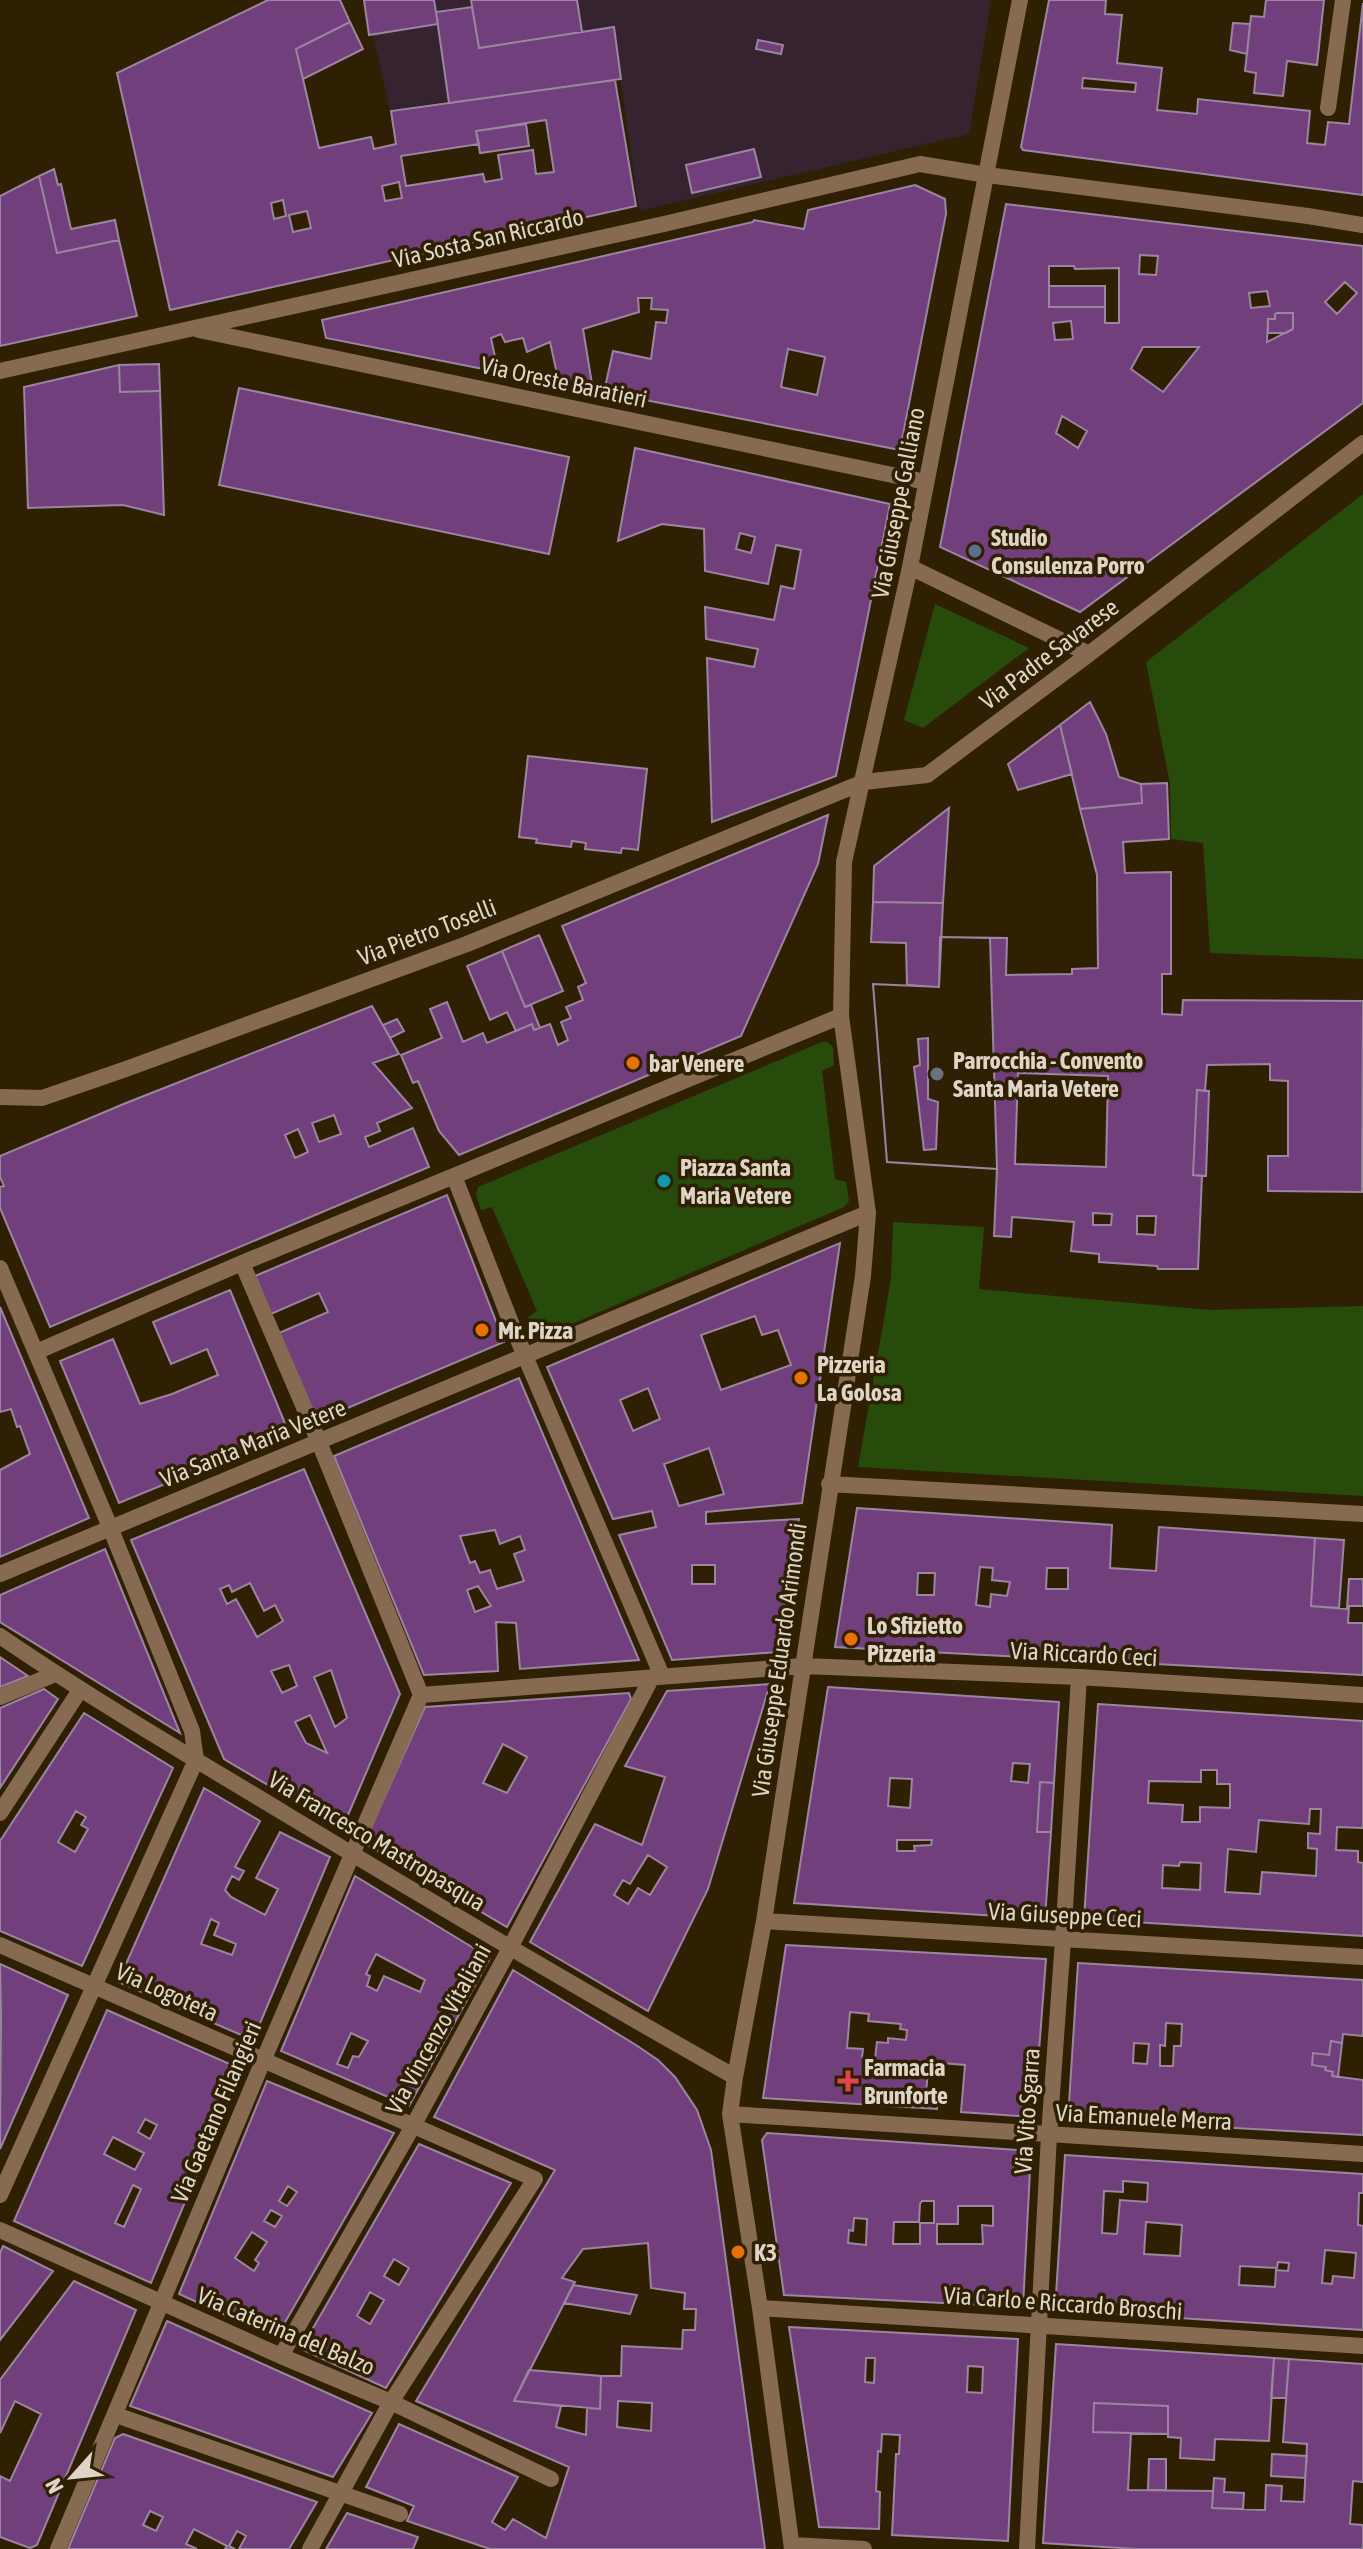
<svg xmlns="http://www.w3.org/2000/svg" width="1363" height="2549" font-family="'Asap Condensed',sans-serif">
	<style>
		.industrial { fill: #35242f }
		.green { fill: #264b0b }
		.building { fill: #713f7c; stroke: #9b85a0; stroke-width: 2; fill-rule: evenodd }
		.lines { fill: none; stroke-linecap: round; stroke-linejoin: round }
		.street { stroke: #866b52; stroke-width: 16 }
		.service-dot { fill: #5c6f8a; stroke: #2f2004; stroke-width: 3 }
		.food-dot { fill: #e8710a; stroke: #2f2004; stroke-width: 3 }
		.worship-dot { fill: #6b7280; stroke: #2f2004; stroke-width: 3 }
		.culture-dot { fill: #0f9aa8; stroke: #2f2004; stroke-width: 3 }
		.health-dot { fill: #e0444e; stroke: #2f2004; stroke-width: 3 }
		.labels { text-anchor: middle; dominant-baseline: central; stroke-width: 7; stroke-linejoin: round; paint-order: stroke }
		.street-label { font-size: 24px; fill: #dfd5c6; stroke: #2f2004 }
		.poi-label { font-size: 24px; font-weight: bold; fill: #dfd5c6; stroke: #2f2004; text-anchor: start }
	</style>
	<rect width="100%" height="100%" fill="#2f2004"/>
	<path class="industrial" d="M365 0H991L969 134 639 211 620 75 390 110Z"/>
	<path class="green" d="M1363 494V959L1210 953 1203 843 1171 839 1170 784 1146 662Z
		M935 604 1029 648 923 728 904 720Z
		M822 1042H828L833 1047 834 1065 822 1071 835 1179 846 1182 849 1201 844 1207 544 1336 535 1333 528 1317 537 1311 492 1207 481 1210 476 1195 478 1187Z
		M893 1222 984 1227 979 1289 1209 1310 1363 1306V1496L858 1467 891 1279Z"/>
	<path class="building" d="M268 0H340L350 22 296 49 319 148 371 137 374 149 396 144 391 111 615 80 636 206 170 310 117 73ZM546 120 554 172 536 174 533 150 498 155 502 179 485 182 483 174 406 186 401 156 479 144 476 131ZM399 182 402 198 385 201 382 186ZM283 200 286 216 274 219 271 203ZM307 211 311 228 293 232 289 215Z
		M364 0H434L438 24 369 35Z
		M471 0H577L582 32 479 48Z
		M1049 0H1106L1105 14 1122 15 1117 63 1162 68 1157 110 1197 114 1198 99 1310 111 1307 143 1325 145 1328 122 1349 124 1363 3V195L1023 150 1021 147ZM1083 78 1136 83 1135 92 1082 88Z
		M1266 0H1324L1317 65 1287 61 1283 96 1254 93 1256 73 1245 71 1251 16 1264 17Z
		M472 7 479 48 614 27 621 79 449 103 436 12Z
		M350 22 363 49 303 79 296 49Z
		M1233 23 1250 24 1247 54 1230 50Z
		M758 40 783 45 781 54 756 49Z
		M526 124 529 146 480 153 476 131Z
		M754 149 761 177 692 193 686 165Z
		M54 169 58 185 61 184 71 229 115 220 119 240 57 253 39 176Z
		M39 176 57 253 119 240 137 316 0 346V196Z
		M915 185 945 199 946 214 900 450 604 392 613 351 651 359 656 322 666 323 668 310 651 309 652 298H638L639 312 583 329 593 390 559 383 550 342 527 352 523 338 505 342 501 334 491 338 495 357 481 361 483 369 326 338 322 320 753 222 754 220 804 229 808 210ZM788 349 825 357 817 395 781 387Z
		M1006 204 1363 246V403L1080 612 940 547ZM1140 255 1158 256 1156 275 1139 274ZM1049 266H1074L1075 269 1119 268V323H1105V307H1049ZM1345 282 1357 293 1337 314 1325 302ZM1267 291 1270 306 1251 308 1249 293ZM1277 313H1293V329L1267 342 1268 319H1275V314ZM1071 321 1073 339 1055 340 1053 323ZM1143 347H1199L1163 392 1131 369ZM1062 416 1087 431 1078 448 1056 433Z
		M1049 286H1105V307H1049Z
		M1277 313H1293V329L1286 333H1268V319H1275V314Z
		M159 364 160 391 120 392 119 365Z
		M119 365 120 392 160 391 164 515 123 505 28 508 24 387Z
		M239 388 569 457 549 554 219 485Z
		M635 448 890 504 836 776 712 822 707 658 754 667 758 649 706 639 705 607 774 620 781 586 794 589 801 550 776 545 768 584 705 571 704 529 662 524 618 541ZM740 533 755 537 751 553 736 549Z
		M1090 702 1106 734 1119 777 1141 784 1142 803 1080 809 1060 725Z
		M1060 725 1072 774 1018 790 1008 764Z
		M528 756 647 769 638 850 622 848 621 853 585 849 586 843 572 841 571 847 536 843 537 839 519 837Z
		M1167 783 1169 839 1123 842 1125 873 1171 872V974H1162V1014L1182 1015 1183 1000 1363 1001 1362 1192 1268 1191V1156H1288V1081L1270 1080V1064L1207 1065 1205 1091 1197 1090 1193 1175 1202 1176 1198 1269H1158L1157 1266 1099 1262V1254L1071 1251 1074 1222 1012 1217 1011 1237 994 1236 997 1169 887 1162 873 984 939 987 940 937 1007 938 1006 975 1072 974V969L1098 968 1097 875 1080 809 1142 803 1141 784ZM928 1038V1099L938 1102 936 1149 924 1150 914 1067 920 1065 918 1039ZM1018 1073 1108 1076 1106 1167 1015 1164ZM1093 1213 1112 1214 1111 1225H1093ZM1137 1216H1156L1155 1235 1137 1234Z
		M949 808 943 903 873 902 874 866Z
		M828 815 818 864 741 1036 459 1155 439 1131 418 1081 413 1083 401 1055 442 1038 430 1009 447 1002 463 1042 483 1033 487 1043 532 1024 534 1030 550 1024 558 1045 568 1040 561 1022 571 1018 566 1007 583 1000 578 987 586 983 562 926Z
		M873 902 943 903 939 987 907 985 906 943 871 942Z
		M539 935 563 991 525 1007 502 951Z
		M940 937 990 938 997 1169 887 1162 873 984 939 987Z
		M502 951 525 1007 531 1005 540 1028 534 1030 532 1024 516 1031 507 1012 490 1020 467 966Z
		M372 1006 399 1054 373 1063 412 1108 377 1123 380 1131 365 1137 369 1147 413 1128 429 1167 50 1327 0 1208V1187L4 1186 0 1177V1156L126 1103ZM334 1115 341 1134 319 1142 312 1123ZM298 1129 308 1152 295 1158 285 1135Z
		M397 1019 404 1031 390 1038 383 1025Z
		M1197 1090 1209 1091 1206 1176 1193 1175Z
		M447 1195 504 1342 317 1421 279 1333 328 1312 319 1293 271 1314 255 1276Z
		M840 1243 802 1503 706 1512V1524L799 1519 777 1652 672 1660 619 1535 656 1527 652 1511 613 1519 547 1367ZM755 1316 762 1335 778 1330 791 1365 721 1390 701 1335ZM648 1388 660 1419 633 1431 620 1400ZM709 1448 724 1494 679 1506 664 1464ZM692 1565H715V1584H692Z
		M230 1290 289 1433 119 1503 60 1361 113 1339 140 1404 172 1394 218 1375 207 1349 171 1364 153 1322Z
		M0 1307 89 1518 0 1557V1470L30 1454 20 1426 17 1427 11 1409 0 1412Z
		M519 1378 639 1660 520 1669 516 1623 496 1622 498 1671 424 1675 334 1456ZM495 1530 500 1544 520 1536 525 1550 514 1554 524 1581 497 1589 490 1570 480 1573 475 1561 470 1563 460 1536ZM478 1586 491 1606 475 1612 467 1590Z
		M304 1469 400 1694 342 1829 224 1759 131 1540ZM250 1583 264 1611 275 1605 283 1621 257 1637 236 1599 227 1604 220 1589 229 1585 232 1592ZM289 1665 297 1686 282 1693 271 1671ZM331 1670 347 1718 335 1727 314 1677ZM310 1715 327 1753 306 1743 295 1722Z
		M857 1508 1112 1525 1110 1568 1156 1571 1159 1527 1315 1538 1311 1606 1347 1609 1349 1579H1363V1606H1349L1348 1623H1363V1675L835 1647ZM980 1567 993 1568 992 1580 1010 1582 1007 1596 991 1594 990 1607 976 1605ZM1047 1568H1068V1589H1046ZM918 1573H935L934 1595H917Z
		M1315 1538 1344 1540 1339 1608 1311 1606Z
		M105 1549 158 1679 180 1733 0 1622V1595Z
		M0 1657 28 1676 0 1687Z
		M770 1684 708 1889 648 2011 530 1942 595 1824 642 1845 665 1777 625 1766 667 1691ZM648 1855 667 1867 650 1895 638 1888 628 1904 614 1895 623 1880 630 1884Z
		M828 1687 1059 1702 1054 1783 1040 1782 1037 1832H1051L1045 1919 794 1903ZM1013 1763 1030 1764 1028 1783 1011 1781ZM890 1778 912 1779 910 1808 888 1806ZM897 1840H932L931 1845 914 1846 915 1851H897Z
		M44 1689 58 1699 0 1788V1708Z
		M629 1693 631 1699 507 1927 364 1843 425 1707ZM503 1744 527 1757 507 1793 483 1783Z
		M1098 1704 1363 1721V1828L1337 1827 1336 1850 1358 1851V1862L1363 1863V1936L1084 1919ZM1201 1770H1217V1784H1230V1808L1200 1807V1822H1182L1183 1805 1148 1803 1149 1781 1201 1782ZM1310 1809H1321L1320 1834 1308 1833V1848L1317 1849 1316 1876 1262 1872 1260 1894 1225 1892 1228 1849 1256 1852 1259 1820 1309 1824ZM1180 1862 1201 1863 1200 1890 1162 1888 1163 1865 1179 1866Z
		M84 1713 173 1768 82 1966 0 1931V1841ZM76 1811 86 1817 81 1825 88 1829 75 1852 58 1842Z
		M1040 1782 1054 1783 1051 1832H1037Z
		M204 1788 260 1821 235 1867 244 1871 239 1880 232 1876 225 1890 231 1897 265 1915 278 1889 256 1878 280 1832 330 1857 253 2040 118 1982ZM211 1919 219 1923 214 1935 236 1944 232 1955 201 1944Z
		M355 1876 490 1958 409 2106 281 2051ZM376 1954 425 1980 420 1992 384 1976 377 1991 367 1986 370 1976 366 1974ZM351 2033 368 2041 359 2057 353 2056 348 2068 337 2064Z
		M786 1945 1046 1959 1034 2117 961 2112 965 2065 929 2062 926 2092 938 2094 937 2109 763 2098ZM850 2012 869 2014 868 2021 901 2024 900 2029 907 2030 906 2040 888 2038V2043L877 2042 875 2059 862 2057 863 2049 847 2048Z
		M1078 1963 1363 1980V2036L1343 2034 1342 2043 1331 2041 1329 2055 1313 2053 1312 2065 1326 2067 1325 2070 1333 2072 1332 2076 1363 2080V2135L1068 2119ZM1166 2023 1182 2024 1181 2046H1174L1173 2066H1160V2045L1165 2046ZM1134 2043 1149 2044 1147 2064 1133 2063Z
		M0 1964 68 1995 0 2149 1 2016Z
		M513 1970 636 2045 658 2060 675 2077 697 2110 711 2150 765 2549H490L407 2521 414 2506 366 2487 399 2424 518 2477 492 2522 505 2530 513 2519 546 2538 569 2467 416 2401 555 2170 434 2117ZM648 2243 651 2288 685 2293 684 2309H696L695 2330H683L682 2349 622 2346 621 2376H601L600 2409 587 2408 586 2435 556 2427 561 2406 514 2401 575 2282 562 2278 583 2249ZM618 2401 652 2403 651 2431 617 2427Z
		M107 2010 241 2069 151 2283 14 2221ZM145 2119 157 2125 150 2139 138 2132ZM113 2137 144 2153 135 2170 104 2154ZM133 2185 141 2189 124 2227 115 2223Z
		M1331 2041 1342 2043 1338 2077 1332 2076 1333 2072 1325 2070 1326 2067 1312 2065 1313 2053 1329 2055Z
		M267 2081 394 2133 276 2338 179 2294ZM288 2186 297 2192 287 2206 279 2201ZM271 2210 282 2216 275 2227 264 2221ZM252 2232 267 2242 255 2260 259 2263 254 2271 235 2258Z
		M767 2133 1031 2151 1023 2307 784 2295 762 2140ZM922 2201H934V2223H920V2244H893L894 2222H919L920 2204ZM958 2206H993V2226L982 2225 983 2244H937V2224H958ZM854 2218 867 2219 866 2245 848 2243 849 2230 853 2231Z
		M419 2144 511 2183 386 2388 301 2349ZM394 2259 409 2268 399 2285 384 2276ZM370 2292 384 2300 370 2324 357 2316Z
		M1065 2155 1363 2174V2193H1359L1358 2225 1363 2226V2330L1055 2310ZM1123 2181 1148 2183 1147 2202 1120 2200 1117 2234 1102 2233 1104 2191 1123 2192ZM1146 2222 1182 2225 1180 2256 1144 2254ZM1325 2250 1356 2253 1354 2278 1333 2276 1332 2284 1322 2283ZM1278 2262 1289 2263 1288 2271 1276 2270 1275 2287 1239 2285 1240 2266 1277 2268Z
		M3 2246 53 2271 0 2340V2253Z
		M74 2281 136 2310 37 2545 30 2548 0 2537V2476L10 2481 41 2414 15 2401 0 2433V2380Z
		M573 2285 637 2295 630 2314 564 2303Z
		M167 2321 372 2413 333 2477 130 2406Z
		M789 2327 1018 2339 1008 2541 892 2535 896 2454H899L900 2435 882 2434 881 2452 878 2451 876 2491 880 2492 879 2529 819 2527ZM866 2358H875L874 2383 865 2382ZM968 2366 983 2367 982 2393 967 2392Z
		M1056 2344 1274 2358 1269 2441 1215 2439 1214 2460 1180 2458 1181 2438 1168 2437V2406L1094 2403 1093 2432 1131 2433 1128 2490 1213 2491 1212 2508 1265 2510 1266 2485 1282 2486 1281 2501 1304 2502 1307 2444 1283 2442 1289 2359 1363 2364V2482L1353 2481 1350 2524 1363 2525V2549H1135L1043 2543Z
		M1274 2358 1289 2359 1286 2398H1271Z
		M529 2370 601 2376 600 2409 514 2401Z
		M1094 2403 1168 2406V2434L1093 2432Z
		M123 2434 317 2502 289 2549H239L246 2536 237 2531 229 2546 235 2549H225L227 2546 194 2529 186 2544 197 2549H68L115 2438ZM150 2511 163 2517 156 2531 143 2525Z
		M1272 2454 1307 2456 1305 2478 1271 2476Z
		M1149 2459H1166V2490H1148Z
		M1214 2478 1225 2479 1224 2492 1244 2493 1243 2509 1212 2508Z
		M347 2513 418 2537 413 2549H326Z"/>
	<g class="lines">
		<path class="street" d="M1328 108 1343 0
			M199 330 926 482
			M0 371 664 224 920 164 987 175 1308 216 1363 225
			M910 567 1089 654
			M0 1097 42 1098 126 1069 467 944 864 782 927 775 1089 654 1363 443
			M242 1263 319 1442 421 1695
			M0 1268 110 1527 192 1731 196 1760 0 2195
			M36 1352 242 1263 454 1176
			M829 1484 1363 1514
			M0 1574 868 1213
			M0 1636C92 1699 188 1755 284 1813 433 1903 583 1991 735 2077
			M662 1676 513 1328 454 1176 841 1016
			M421 1695 803 1666 1079 1677 1363 1695
			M0 1697 55 1674
			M0 1813 80 1690
			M764 1921 1363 1957
			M0 1945 535 2179 391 2402 310 2549
			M730 2114 1363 2154
			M0 2230 281 2356 391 2402 551 2479
			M760 2308 1363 2346
			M281 2356 413 2126 510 1948 652 1677
			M116 2415 400 2514
			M792 2545 864 2549
			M58 2549 263 2061 421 1695
			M792 2549 760 2308 730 2114 735 2077 764 1921 863 1276 868 1213 841 1016 844 862 910 567 1020 0
			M1027 2549 1049 2135 1063 1940 1079 1677"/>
	</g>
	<circle class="service-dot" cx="975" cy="551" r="8"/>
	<g class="food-dot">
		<circle cx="633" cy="1063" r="8"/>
		<circle cx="482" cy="1330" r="8"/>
		<circle cx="801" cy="1378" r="8"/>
		<circle cx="851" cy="1639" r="8"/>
		<circle cx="738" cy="2252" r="8"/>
	</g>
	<circle class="worship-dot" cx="937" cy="1074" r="8"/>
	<circle class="culture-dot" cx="664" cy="1181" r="8"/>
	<path class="health-dot" d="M844 2069h8v8h8v8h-8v8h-8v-8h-8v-8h8z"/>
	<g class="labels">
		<g class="street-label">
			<text transform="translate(488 238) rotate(-13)">Via Sosta San Riccardo</text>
			<text transform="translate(564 382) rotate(12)">Via Oreste Baratieri</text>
			<text transform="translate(898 503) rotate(-79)">Via Giuseppe Galliano</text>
			<text transform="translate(1049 654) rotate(-37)">Via Padre Savarese</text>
			<text transform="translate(427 932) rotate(-21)">Via Pietro Toselli</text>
			<text transform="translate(253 1443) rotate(-22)">Via Santa Maria Vetere</text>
			<text transform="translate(1084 1654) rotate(3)">Via Riccardo Ceci</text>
			<text transform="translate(779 1660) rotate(-82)">Via Giuseppe Eduardo Arimondi</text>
			<text transform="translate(377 1841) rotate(31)">Via Francesco Mastropasqua</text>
			<text transform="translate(1065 1915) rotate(3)">Via Giuseppe Ceci</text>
			<text transform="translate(167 1992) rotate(24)">Via Logoteta</text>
			<text transform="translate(438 2029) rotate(-61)">Via Vincenzo Vitaliani</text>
			<text transform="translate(1027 2111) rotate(-86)">Via Vito Sgarra</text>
			<text transform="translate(216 2112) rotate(-67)">Via Gaetano Filangieri</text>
			<text transform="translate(1144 2117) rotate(3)">Via Emanuele Merra</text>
			<text transform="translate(1063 2303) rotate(4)">Via Carlo e Riccardo Broschi</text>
			<text transform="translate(286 2331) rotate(23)">Via Caterina del Balzo</text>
		</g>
		<g class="poi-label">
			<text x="991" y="537">Studio<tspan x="991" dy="28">Consulenza Porro</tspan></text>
			<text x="953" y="1060">Parrocchia - Convento<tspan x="953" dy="28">Santa Maria Vetere</tspan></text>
			<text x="649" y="1063">bar Venere</text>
			<text x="680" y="1167">Piazza Santa<tspan x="680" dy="28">Maria Vetere</tspan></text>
			<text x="498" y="1330">Mr. Pizza</text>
			<text x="817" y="1364">Pizzeria<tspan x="817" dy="28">La Golosa</tspan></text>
			<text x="867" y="1625">Lo Sfizietto<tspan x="867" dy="28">Pizzeria</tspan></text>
			<text x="864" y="2067">Farmacia<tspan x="864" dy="28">Brunforte</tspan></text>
			<text x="754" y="2252">K3</text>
		</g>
	</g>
	<g transform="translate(72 2477) rotate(243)" stroke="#2f2004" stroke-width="6" paint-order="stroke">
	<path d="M0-6L14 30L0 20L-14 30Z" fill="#dfd5c6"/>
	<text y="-12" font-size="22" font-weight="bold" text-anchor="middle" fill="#dfd5c6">N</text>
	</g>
</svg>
